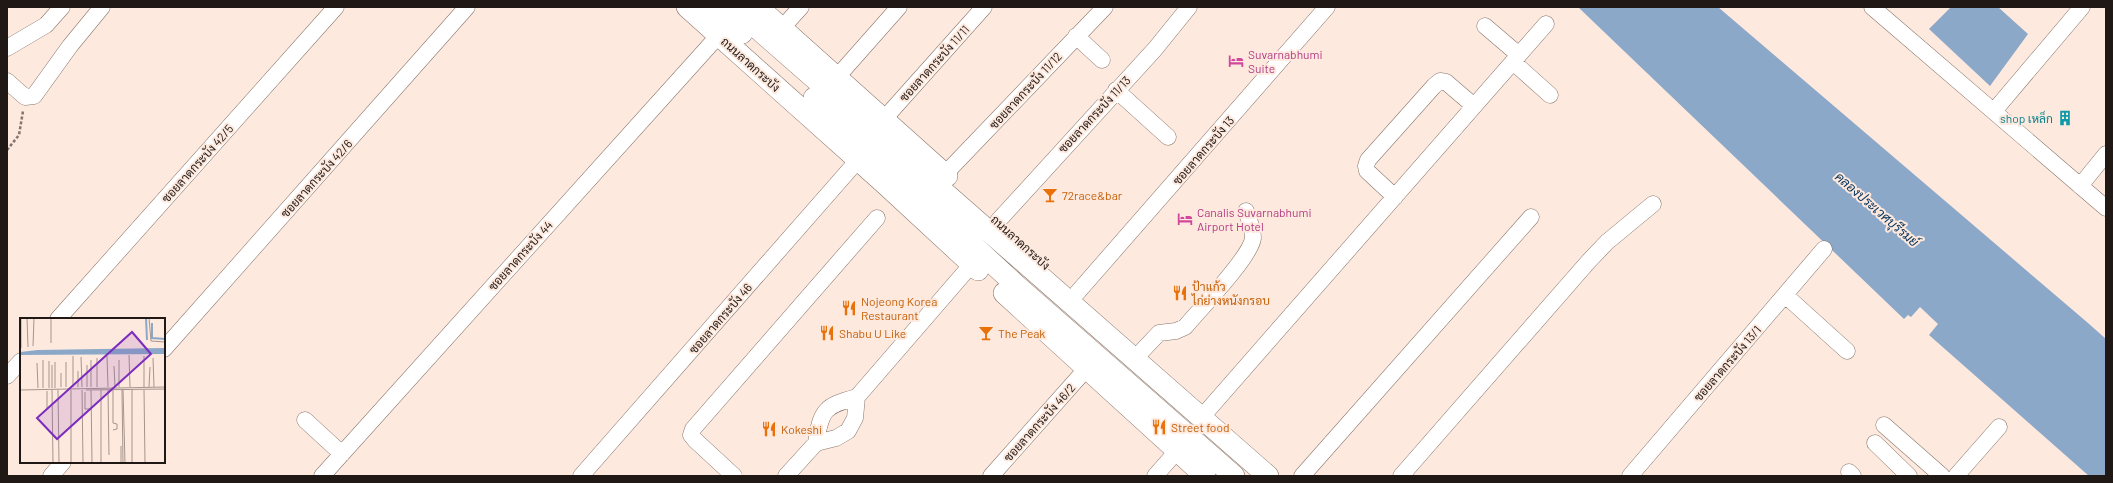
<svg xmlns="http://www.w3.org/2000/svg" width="2113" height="483" font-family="Barlow,Sarabun,sans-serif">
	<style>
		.water { fill: #8ba8c8 }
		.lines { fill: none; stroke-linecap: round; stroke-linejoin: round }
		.minor-casing { stroke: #87756a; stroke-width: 17 }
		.major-casing { stroke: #87756a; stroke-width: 22 }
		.path { stroke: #83766f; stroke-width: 2.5; stroke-dasharray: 3 2; stroke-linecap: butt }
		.minor { stroke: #fff; stroke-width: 16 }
		.major { stroke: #fff; stroke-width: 21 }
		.labels { text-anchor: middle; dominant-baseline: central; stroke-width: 4; stroke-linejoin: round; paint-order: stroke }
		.hotel-label { font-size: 12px; fill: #b23c85; stroke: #fee9de; text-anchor: start }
		.street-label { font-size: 12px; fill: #1f1814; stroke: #fee9de }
		.culture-label { font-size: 12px; fill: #0d838f; stroke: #fee9de; text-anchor: end }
		.food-label { font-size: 12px; fill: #c56008; stroke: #fee9de; text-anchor: start }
		.water-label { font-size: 13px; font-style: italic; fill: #05335c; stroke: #fee9de }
		.inset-river { fill: none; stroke: #8ba8c8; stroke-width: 2 }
		.inset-road { fill: none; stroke: #a5958d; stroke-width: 1 }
		.view { fill: #7b2cbf; fill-opacity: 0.15; stroke: #7b2cbf; stroke-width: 2 }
		.inset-edge { fill: none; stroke: #1f1814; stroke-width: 2 }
	</style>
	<rect width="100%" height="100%" fill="#fee9de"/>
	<path class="water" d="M1578 7H1718L2088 323 2106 339V476H2089L1929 335 1938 324 1920 307 1911 317 1908 315 1904 319Z
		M1951 7H1998L2028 34 1990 86 1929 29Z"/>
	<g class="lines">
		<g class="minor-casing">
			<path id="minor" d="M1872 7 2106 208
				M1485 26 1519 55
				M782 28 801 7
				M1076 36 1102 60
				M7 48 46 25 62 7
				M1513 62 1550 95
				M838 76 899 7
				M7 81 25 97 34 96 70 46 102 7
				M1116 90 1168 137
				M1994 111 2082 7
				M884 119 984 7
				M945 174 1105 7
				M2080 186 2106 154
				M1395 197 1367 171 1366 166 1368 160 1434 86 1440 81 1446 82 1474 106
				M998 221 1155 49 1189 7
				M1077 293 1327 7
				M1785 295 1847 351
				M58 319 336 7
				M164 349 467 7
				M1142 351 1159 333 1176 331 1185 327C1199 310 1251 257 1253 238 1253 229 1249 219 1246 211
				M7 376 21 361
				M857 397 972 264
				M1208 410 1546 24
				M305 420 342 454
				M1884 425 1942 476
				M816 443C821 409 825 406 857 397
				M1875 443 1909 476
				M1849 472 1853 476
				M51 476 63 462
				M322 476 719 35
				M581 476 858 160
				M734 476 695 440 691 435 693 429 877 218
				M786 476 816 443 836 438 848 431 855 418 857 397
				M991 476 1087 368
				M1155 476 1177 451
				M1302 476 1531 217
				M1401 476 1588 262 1607 242 1653 204
				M1630 476 1824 249
				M1956 476 1999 427"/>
		</g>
		<g class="major-casing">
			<path id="major" d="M687 7 885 184 978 270
				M712 7 742 33
				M733 7 1268 476
				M758 7 947 176
				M814 98 1017 286 1234 476
				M1004 293 1205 476"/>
		</g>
		<path class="path" d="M7 150 19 135 23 111"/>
		<use href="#minor" class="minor"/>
		<use href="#major" class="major"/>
	</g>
	<defs>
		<g id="hotel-bare" transform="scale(1.2)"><path d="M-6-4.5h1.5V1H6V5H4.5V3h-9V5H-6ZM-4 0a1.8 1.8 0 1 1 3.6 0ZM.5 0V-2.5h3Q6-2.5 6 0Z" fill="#d1479c" stroke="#fee9de" stroke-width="2.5" paint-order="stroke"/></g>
		<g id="building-bare" transform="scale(1.2)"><path d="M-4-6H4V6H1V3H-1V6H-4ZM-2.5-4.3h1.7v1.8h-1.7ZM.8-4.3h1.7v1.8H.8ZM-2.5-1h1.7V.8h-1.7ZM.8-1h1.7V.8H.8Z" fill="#0f9aa8" stroke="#fee9de" stroke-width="2.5" paint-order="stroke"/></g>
		<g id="bar-bare" transform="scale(1.2)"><path d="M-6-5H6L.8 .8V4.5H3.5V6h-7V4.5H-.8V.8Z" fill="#e8710a" stroke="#fee9de" stroke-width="2.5" paint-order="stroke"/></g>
		<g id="restaurant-bare" transform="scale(1.2)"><path d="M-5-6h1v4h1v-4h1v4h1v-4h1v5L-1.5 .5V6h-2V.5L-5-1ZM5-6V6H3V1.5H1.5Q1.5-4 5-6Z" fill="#e8710a" stroke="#fee9de" stroke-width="2.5" paint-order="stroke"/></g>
	</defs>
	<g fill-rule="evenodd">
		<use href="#hotel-bare" x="1236" y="61"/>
		<use href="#building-bare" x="2065" y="118"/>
		<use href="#bar-bare" x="1050" y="195"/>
		<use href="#hotel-bare" x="1185" y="219"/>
		<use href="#restaurant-bare" x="1180" y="293"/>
		<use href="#restaurant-bare" x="849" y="308"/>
		<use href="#restaurant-bare" x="827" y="333"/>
		<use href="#bar-bare" x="986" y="333"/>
		<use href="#restaurant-bare" x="1159" y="427"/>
		<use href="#restaurant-bare" x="769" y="429"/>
	</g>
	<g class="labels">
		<g class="hotel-label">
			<text x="1248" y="54">Suvarnabhumi<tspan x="1248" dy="14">Suite</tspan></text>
			<text x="1197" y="212">Canalis Suvarnabhumi<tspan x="1197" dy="14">Airport Hotel</tspan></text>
		</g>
		<g class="street-label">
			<text transform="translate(934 63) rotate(-48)">ซอยลาดกระบัง 11/11</text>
			<text transform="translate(751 64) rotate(42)">ถนนลาดกระบัง</text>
			<text transform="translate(1025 90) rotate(-47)">ซอยลาดกระบัง 11/12</text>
			<text transform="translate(1094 114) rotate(-47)">ซอยลาดกระบัง 11/13</text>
			<text transform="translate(1203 150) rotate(-49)">ซอยลาดกระบัง 13</text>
			<text transform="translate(197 163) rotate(-48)">ซอยลาดกระบัง 42/5</text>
			<text transform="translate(316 178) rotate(-48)">ซอยลาดกระบัง 42/6</text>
			<text transform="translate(1021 242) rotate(42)">ถนนลาดกระบัง</text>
			<text transform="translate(520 255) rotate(-48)">ซอยลาดกระบัง 44</text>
			<text transform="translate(720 318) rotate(-49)">ซอยลาดกระบัง 46</text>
			<text transform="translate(1727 363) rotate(-49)">ซอยลาดกระบัง 13/1</text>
			<text transform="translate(1039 422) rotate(-48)">ซอยลาดกระบัง 46/2</text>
		</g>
		<g class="culture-label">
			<text x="2053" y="118">shop เหล็ก</text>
		</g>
		<g class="food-label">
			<text x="1062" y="195">72race&amp;bar</text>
			<text x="1192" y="286">ป้าแก้ว<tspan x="1192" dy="14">ไก่ย่างหนังกรอบ</tspan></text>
			<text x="861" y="301">Nojeong Korea<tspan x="861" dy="14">Restaurant</tspan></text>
			<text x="839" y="333">Shabu U Like</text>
			<text x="998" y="333">The Peak</text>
			<text x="1171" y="427">Street food</text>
			<text x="781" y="429">Kokeshi</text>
		</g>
		<g class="water-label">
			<text transform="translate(1877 209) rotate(41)">คลองประเวศบุรีรมย์</text>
		</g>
	</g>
	<g transform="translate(20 318)">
		<rect width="145" height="145" fill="#fee9de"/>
		<path d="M145 30V36L0 37V34L18 32Z" fill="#8ba8c8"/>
		<path class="inset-river" d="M126 0 127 22M132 5V20L145 21"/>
		<path class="inset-road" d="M1 0V30M7 0 8 29M31 0V25M129 0 131 23 145 24M13 28 14 0M109 37 110 69M53 38V69M87 38 88 69M124 38V69M61 39 62 69M77 40V69M133 40 134 69M23 42V70M29 43V70M46 44V69M17 45 18 70M94 48 95 69M41 69V55M58 69V53M67 69V47M71 69V42M99 69V42M129 69 130 49M32 70V47M35 70V44M0 72 145 69M32 72 33 145M38 72 39 145M51 72V145M62 72 63 145M66 72 145 71M71 72 72 145M81 72V145M88 72 89 137M93 72V105L97 106V111L93 112M102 72 103 145M103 72 105 145M112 72V145M124 72 125 145M27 73V90M65 74V91H72M101 145V128"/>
		<path class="view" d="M112 14 131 36 37 121 17 100Z"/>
		<rect width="145" height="145" class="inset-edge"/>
	</g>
	<rect width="2113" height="483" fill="none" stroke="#1f1814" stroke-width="16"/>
</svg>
